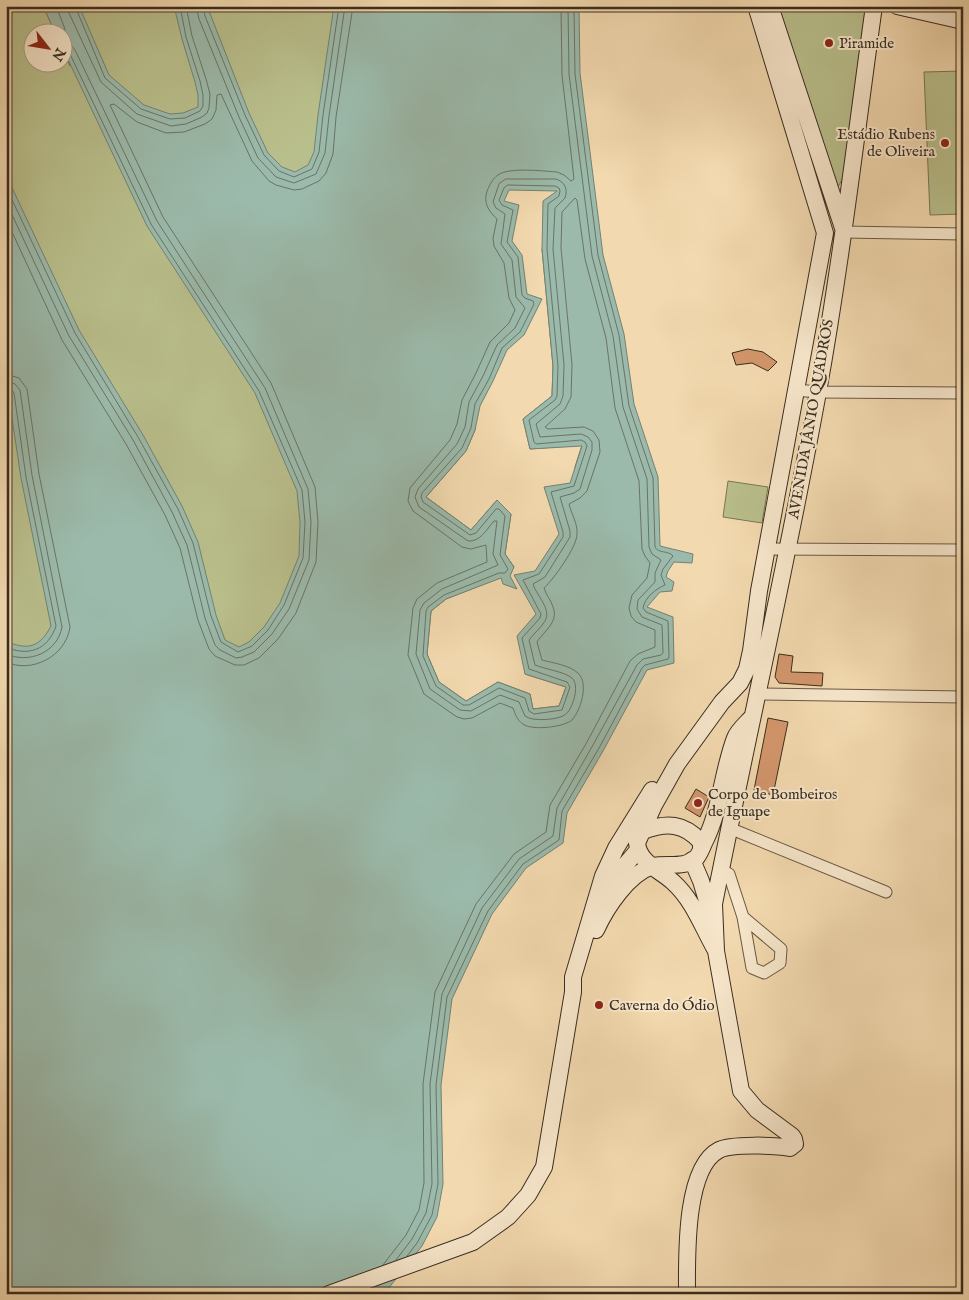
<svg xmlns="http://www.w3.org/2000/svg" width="969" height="1300" font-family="'IM FELL English',serif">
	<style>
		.green { fill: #b9bf8c; stroke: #787656 }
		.water { fill: #9bbaab; stroke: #738273; fill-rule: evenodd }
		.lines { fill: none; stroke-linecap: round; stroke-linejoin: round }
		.shore { stroke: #6a7466; stroke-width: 1 }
		.building { fill: #d4966c; stroke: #382d20 }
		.minor-casing { stroke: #675844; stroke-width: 13 }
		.secondary-casing { stroke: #382d20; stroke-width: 18 }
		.minor { stroke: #f7e6cb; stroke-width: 11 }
		.secondary { stroke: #f7e6cb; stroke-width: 16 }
		.poi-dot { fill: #8f2418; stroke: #f7e6cb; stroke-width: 2 }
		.labels { text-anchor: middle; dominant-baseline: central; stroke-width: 4; stroke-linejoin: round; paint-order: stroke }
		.poi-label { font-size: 15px; fill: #382d20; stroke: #f7e6cb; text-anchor: start }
		.street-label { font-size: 15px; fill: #382d20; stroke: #f7e6cb }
	</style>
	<rect width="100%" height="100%" fill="#f3d9af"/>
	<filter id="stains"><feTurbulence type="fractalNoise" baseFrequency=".004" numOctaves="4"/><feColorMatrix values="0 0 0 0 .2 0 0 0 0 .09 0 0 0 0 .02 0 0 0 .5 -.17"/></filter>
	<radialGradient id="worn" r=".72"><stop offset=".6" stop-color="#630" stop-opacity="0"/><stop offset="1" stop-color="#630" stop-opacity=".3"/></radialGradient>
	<path class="green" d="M6 6H43L55 32H32V62H62L63 49 70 66 62 32 46 6H549L508 190 496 193 475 430 466 451 426 497 471 530 497 500 511 514 505 554 514 567 501 577 446 599 431 611 427 654 439 682 466 701 498 682 530 694 533 709 559 706 566 687 525 674 566 603 575 467 582 445 530 449 523 419 552 396 553 366 542 249 604 447 576 750 6 1035Z
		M778 6H873L848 168 837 189Z
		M963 71V214L930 215 924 72Z
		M728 481 768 487 762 523 723 517Z"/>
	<path class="water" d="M43 6H79L109 75 144 105 170 114 183 113 198 107V95L195 82 182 39 174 6H207L249 113 268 153 282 167 295 172 308 165 314 152 318 115 334 6H579L580 73 603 255 624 334 634 404 658 477 660 546 693 554 692 563 674 562 668 571 666 577 674 582 672 591 660 592 647 607 673 617 674 663 647 670 603 751 567 813 563 843 526 868 492 914 452 999 441 1085 443 1184 437 1217 422 1246 384 1294H6V641C28 651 40 647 51 626L21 478 6 378V175L79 330 143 435 182 506 198 542 216 615 225 640 239 647 249 642 264 627 280 603 299 556 300 522 297 491 255 393 147 226 63 49 62 32H55ZM509 190 557 191 543 201 542 249 553 366 552 396 523 419 530 449 582 446 570 483 544 487 559 534 535 571 514 575 536 614 517 636 525 674 566 687 559 706 533 709 530 694 498 682 466 701 439 682 427 654 431 611 446 599 501 578 503 584 517 589 510 576 514 567 505 554 511 514 497 500 471 530 426 497 466 451 475 430 480 406 493 381 507 350 524 335 542 299 527 294 522 255 512 241 519 205 504 201Z"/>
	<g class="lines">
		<path class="shore" d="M68 6 69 13 101 82 137 114 171 126 186 124 202 117 207 113 209 108 210 94 206 79 192 36 186 6
			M75 6 105 78 141 109 170 119 185 118 200 111 203 106V95L200 81 186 37 180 6
			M196 6 199 19 239 117 258 158 276 177 294 183 316 174 325 153 329 116 345 6
			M203 6 205 16 245 115 264 155 279 171 294 177 312 169 319 152 323 115 339 6
			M506 179H556C565 182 568 189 565 198L555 208 553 249 564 365 563 396 560 404 536 424 540 437 581 434 588 437 592 442V450L580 489 574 493 560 497 570 531V537L545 577 533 584C536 595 552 609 545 621 541 628 534 633 529 640L535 665C545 669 565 672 572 678 580 685 573 708 566 714 560 720 532 722 525 716L519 702 500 695 471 711 460 710 430 689 416 654 420 610 424 603 442 589 498 565 493 554 497 521H494C486 530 480 542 468 541L419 507 415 497 418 489 457 444 465 427 469 402 483 376 497 345 515 328 525 308 516 297 512 260 501 244 505 214 496 208 493 202 499 184Z
			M508 185 555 186 559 188 560 191 559 196 548 204 547 249 558 366 557 396 555 400 529 420 534 442 536 444 581 440 585 442 587 446 574 486 551 492 563 532V537L539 574 523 580 541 614 540 618 522 638 529 669 567 682 570 687 562 710 534 714 529 711 525 698 499 688 469 705H463L436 686 423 656 426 611 428 607 444 595 499 573H505L508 569 500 555 505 516 499 509H496L476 533 470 535 423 502 421 497 422 493 462 448 471 428 475 404 489 379 502 348 520 332 534 304 533 301 525 298 522 295 518 257 507 242 513 210 502 205 499 200 504 188Z
			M6 187 75 333 138 437 178 509 193 543 211 616 221 642 238 652 252 646 268 630 284 605 303 558 305 522 302 490 259 391 151 224 69 52 66 50 62 49
			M6 202 69 336 133 440 172 512 187 545 205 618 215 645 220 650 236 658 242 657 254 652 272 634 289 609 309 560 311 522 308 489 265 388 157 221 75 50 71 45 63 42 65 29 56 6
			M6 219 62 340 126 444 165 515 180 548 198 620 209 649 215 656 235 665H244L259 658 278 639 296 613 316 562 318 522 315 487 271 383 163 217 110 105 114 104 137 122 166 133 184 132 205 124 212 119 216 110 217 95 221 94 252 161 269 181 276 185 294 190 302 189 319 181 326 173 333 154 336 117 353 6
			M6 374 19 378 27 389 39 474 70 627C66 656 32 674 6 662
			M6 381 15 384 20 390 32 475 62 627C57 653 29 664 6 654
			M6 388 11 389 14 393 26 477 56 626C48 650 28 657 6 647
			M407 1256 417 1243 432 1215 438 1184 436 1085 447 997 488 911 523 864 559 840 562 811 599 748 642 668 645 665 668 659 669 657 668 621 646 612 643 608C645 597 656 589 665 585L661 575 663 569 673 556C668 550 659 554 655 547L653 478 629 406 619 335 598 255 575 74 574 6
			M396 1260 412 1239 426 1213 432 1184 430 1084 442 994 482 908 519 859 553 836 557 808 593 745 637 665 643 659 661 655 663 653 662 625 642 617 637 609 638 600 655 582V573L661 560 652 554 649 547 647 479 623 407 613 336 592 256 569 74 568 6
			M383 1265 406 1235 419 1210 424 1183 423 1084 435 992 476 904 514 854 546 832 550 805 587 742 630 661 638 654 655 647V630L636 622 631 616 629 608 632 595 647 578 650 563 645 556 642 549 639 481 615 408 606 338 585 259 577 200 575 198 562 212 561 248 572 365 571 397 565 409 545 427 548 429 584 427 593 431 599 440 600 452 587 491 580 498 569 504C571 513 578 524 577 534 577 547 553 580 544 588 546 595 551 600 553 607 559 622 544 631 537 642L542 660C553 663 569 665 578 673 589 683 581 710 572 720 564 727 532 731 523 724 517 720 515 714 513 708L500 703 472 718 464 719 457 717 424 694 408 655 413 608 417 599 437 583 487 562 486 545 471 549 462 547 413 511 408 501 410 488 450 440 457 424 462 400 476 373 490 342 509 323 515 310 509 298 504 263 494 246 493 238 497 219C489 211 483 204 487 191 490 185 492 179 498 175 508 167 544 171 557 172L564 175 571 181 574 179 562 75 561 6"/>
	</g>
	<path class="building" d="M748 349 763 352 777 362 768 371 752 363 736 365 732 353Z
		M779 654 793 656 791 672 823 673 822 686 779 683 775 677Z
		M768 718 788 722 773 795 754 790Z
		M696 789 709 797 700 817 685 808Z"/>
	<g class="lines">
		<g class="minor-casing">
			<path id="minor" d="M844 232 963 234
				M795 390 818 392 963 393
				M767 549 963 550
				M758 694 963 697
				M729 828 886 892
				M721 870 729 874 743 917 752 968 764 973 780 963 781 949 743 917"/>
		</g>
		<g class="secondary-casing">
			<path id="secondary" d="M770 6 843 228
				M897 6 963 21
				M643 831C667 822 684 823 701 842V850
				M692 860 701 881 711 914
				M602 892 638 850
				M596 930C606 908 628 874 653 866 667 863 686 869 697 857 700 853 702 848 704 843 721 810 722 772 735 738 738 730 747 723 752 717
				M715 949C702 926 693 900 673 882 660 870 639 863 637 843L654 805 677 764 722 702 740 683 747 669 751 651 759 591 825 233 756 6
				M329 1294 473 1242 508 1217 528 1195 544 1167 573 992V977L603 876 616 848 652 790
				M687 1294C687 1259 684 1168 719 1150 730 1144 777 1145 790 1148L795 1144 794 1139 792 1136 757 1110 741 1091 716 951 714 904C748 733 787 563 818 392 841 264 856 135 874 6"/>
		</g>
		<use href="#minor" class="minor"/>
		<use href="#secondary" class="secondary"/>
	</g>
	<g class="poi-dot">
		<circle cx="829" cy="43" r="5"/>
		<circle cx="945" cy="143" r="5"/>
		<circle cx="698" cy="803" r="5"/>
		<circle cx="599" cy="1005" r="5"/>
	</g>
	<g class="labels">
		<g class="poi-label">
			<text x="839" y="43">Piramide</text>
			<text x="935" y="134" text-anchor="end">Estádio Rubens<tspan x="935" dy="17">de Oliveira</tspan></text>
			<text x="708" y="794">Corpo de Bombeiros<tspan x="708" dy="17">de Iguape</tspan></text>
			<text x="609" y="1005">Caverna do Ódio</text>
		</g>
		<g class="street-label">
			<text transform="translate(811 419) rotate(-80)">AVENIDA JÂNIO QUADROS</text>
		</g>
	</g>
	<rect width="969" height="1300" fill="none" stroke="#f3d9af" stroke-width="25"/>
	<rect x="8" y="8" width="954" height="1285" fill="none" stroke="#382d20" stroke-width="2.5"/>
	<rect x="12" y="12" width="944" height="1275" fill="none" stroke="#382d20"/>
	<g transform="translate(48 48) rotate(121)"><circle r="24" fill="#f7e6cb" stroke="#ab9c87"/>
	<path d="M0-4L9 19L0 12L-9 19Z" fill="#8f2418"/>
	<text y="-8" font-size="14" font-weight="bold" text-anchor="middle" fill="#382d20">N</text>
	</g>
	<rect width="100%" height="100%" filter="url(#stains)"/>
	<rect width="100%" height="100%" fill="url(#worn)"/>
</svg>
